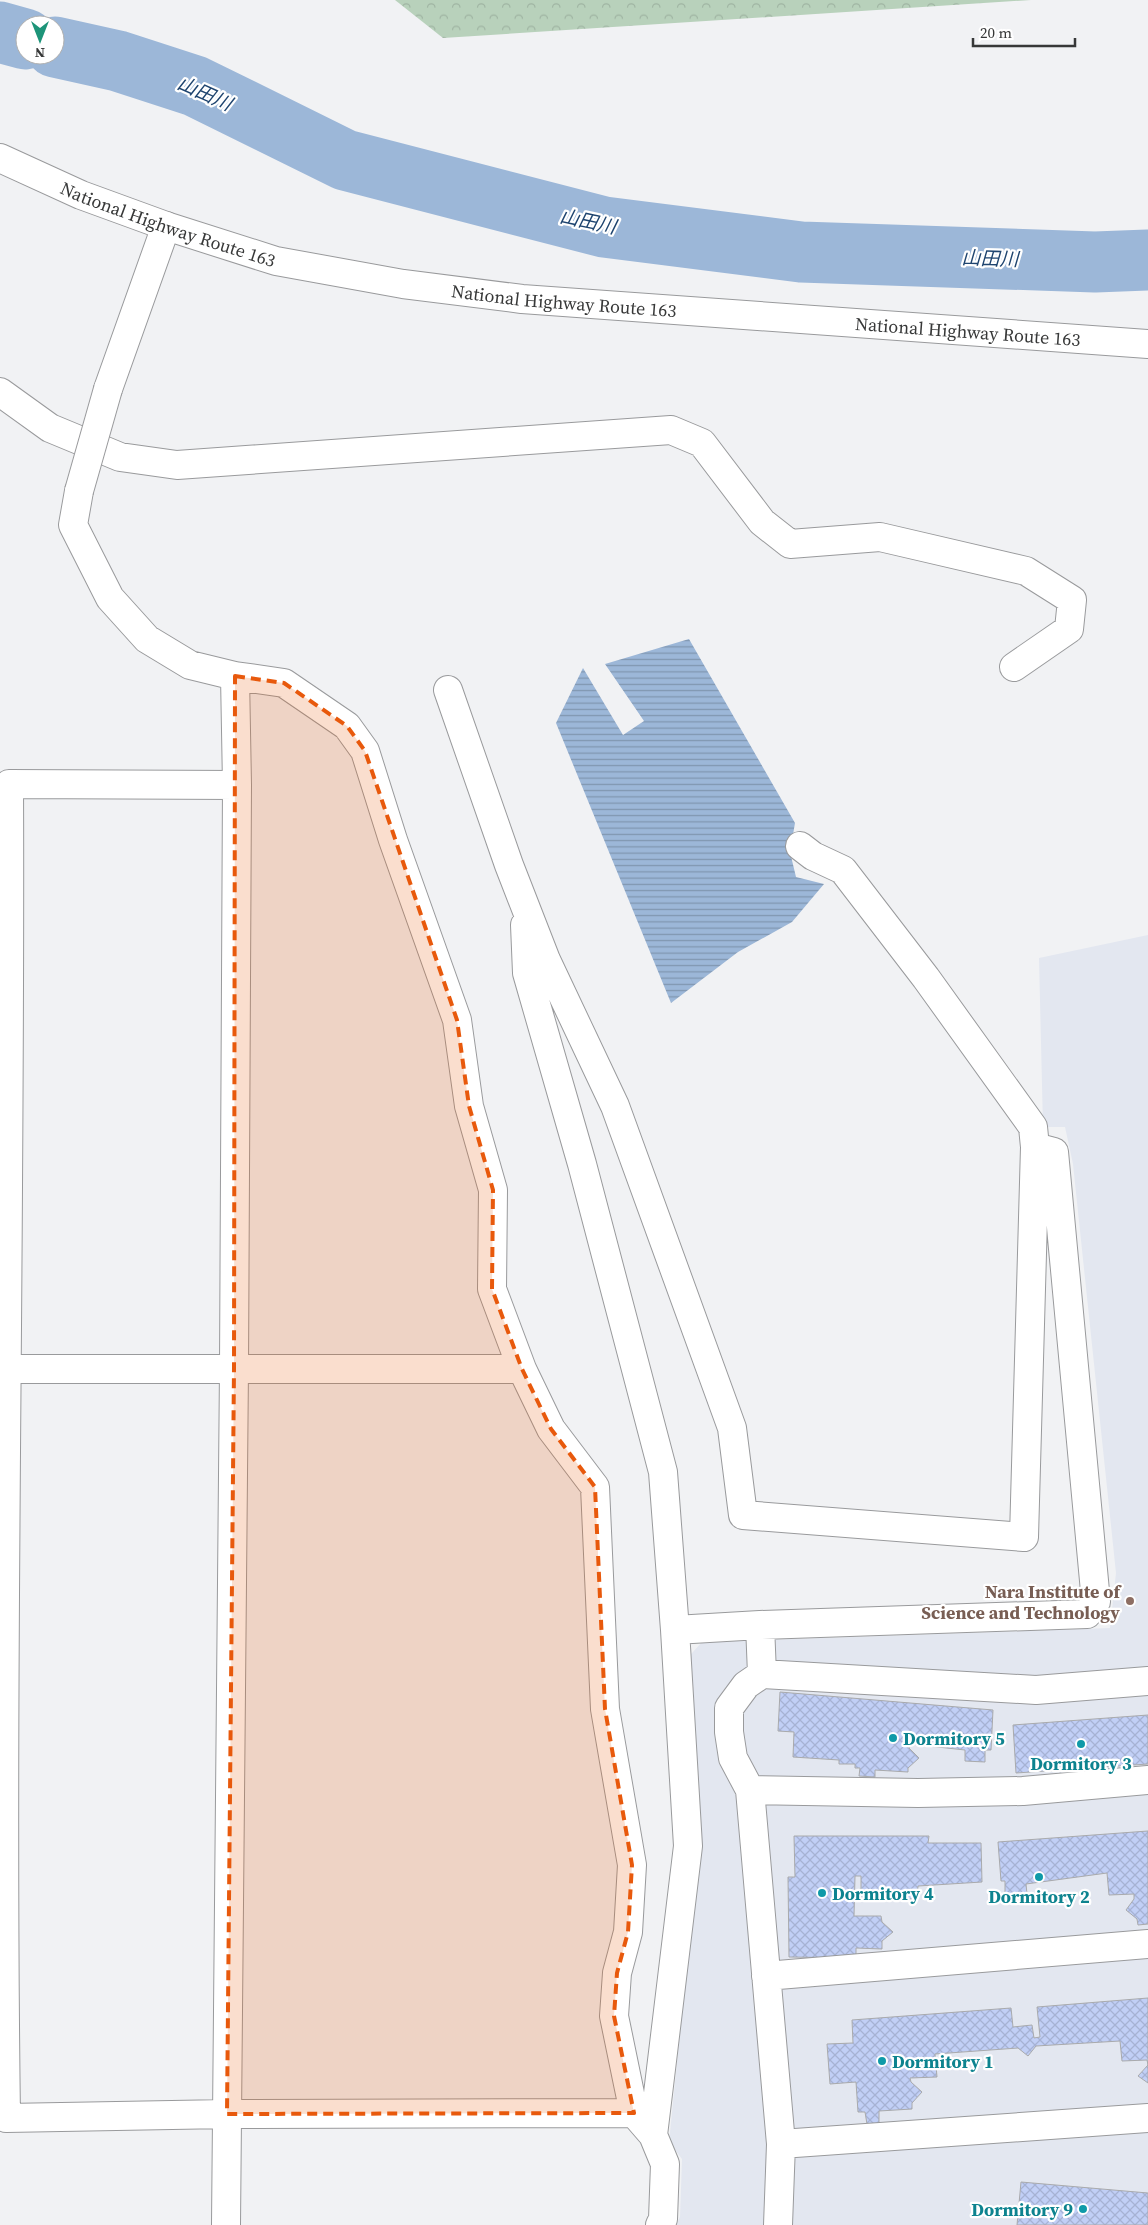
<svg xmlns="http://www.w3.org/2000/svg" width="1148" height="2225" font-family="'Source Serif 4','Noto Sans JP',serif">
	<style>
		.built { fill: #e3e7f0 }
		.forest { fill: url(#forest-crowns) }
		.water { fill: url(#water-rules) }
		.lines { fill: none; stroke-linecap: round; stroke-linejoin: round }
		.river { stroke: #9cb7d8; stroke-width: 61 }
		.building { fill: url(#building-cross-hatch); stroke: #a9aaac }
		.minor-casing { stroke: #999a9c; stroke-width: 30 }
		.highway-casing { stroke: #999a9c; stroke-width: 30 }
		.minor { stroke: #fff; stroke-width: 28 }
		.highway { stroke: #fff; stroke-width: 28 }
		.minor-bridge-casing { stroke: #999a9c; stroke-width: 30; stroke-linecap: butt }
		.minor-bridge { stroke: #fff; stroke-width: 28 }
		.marked { fill: #e8590c; fill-opacity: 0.2; stroke: #e8590c; stroke-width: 4; stroke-dasharray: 10 6; stroke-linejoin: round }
		.education-dot { fill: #8d6e63; stroke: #fff; stroke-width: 2 }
		.culture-dot { fill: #0f9aa8; stroke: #fff; stroke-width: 2 }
		.labels { text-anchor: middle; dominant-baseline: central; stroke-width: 4.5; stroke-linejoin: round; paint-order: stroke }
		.street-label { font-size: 18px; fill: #373838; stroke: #fff }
		.education-label { font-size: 18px; font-weight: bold; fill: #785e54; stroke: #fff; text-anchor: end }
		.culture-label { font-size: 18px; font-weight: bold; fill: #0d838f; stroke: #fff; text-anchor: start }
		.water-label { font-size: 19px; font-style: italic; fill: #1e446f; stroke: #fff }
	</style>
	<defs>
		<pattern id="forest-crowns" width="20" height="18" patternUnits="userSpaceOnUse" patternTransform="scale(1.25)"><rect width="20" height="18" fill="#b8d1bb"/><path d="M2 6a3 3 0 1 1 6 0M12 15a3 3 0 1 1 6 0" fill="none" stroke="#9fb4a2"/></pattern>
		<pattern id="water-rules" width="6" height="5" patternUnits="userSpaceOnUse" patternTransform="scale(1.25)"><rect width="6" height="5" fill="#9cb7d8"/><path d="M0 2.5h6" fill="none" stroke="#8096b0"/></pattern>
		<pattern id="building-cross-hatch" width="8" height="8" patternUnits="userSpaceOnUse" patternTransform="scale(1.25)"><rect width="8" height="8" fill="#c1cff6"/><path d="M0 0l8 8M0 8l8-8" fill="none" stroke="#a6b2d4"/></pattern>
	</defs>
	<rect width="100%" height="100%" fill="#f1f2f4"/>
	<path class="built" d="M1148 935V2225H676L680 2217 682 2159 669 2142 699 1844 683 1663 702 1642 1110 1628 1116 1573 1073 1164 1065 1127H1043L1039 958Z"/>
	<path class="forest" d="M395 0H1031L443 38Z"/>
	<path class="water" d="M689 639 795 823 790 852 796 877 824 884 792 922 738 952 671 1003 556 723 583 668 623 735 644 721 605 664Z"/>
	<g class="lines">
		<path class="river" d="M0 32 25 39
			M55 47 118 61 195 86 345 160 604 227 801 252 1095 262 1148 260"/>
	</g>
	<path class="building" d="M780 1692 993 1710 991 1750H985V1762L965 1761V1750L910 1744 909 1748 919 1758 908 1768V1772L875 1770V1777L859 1776 860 1768H855V1764H839V1760L793 1757 794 1732 778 1731Z
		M1148 1715V1764L1016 1773 1013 1725Z
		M1148 1831V1924L1138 1925 1137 1919 1126 1910 1134 1899V1894L1109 1895 1107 1873 1026 1884 1027 1894 1005 1895V1881H1001L998 1842Z
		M794 1836H929L928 1843H981L982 1882 918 1886 917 1899H861V1876H855L854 1916H881L882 1922 893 1932 882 1941V1949L856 1948V1958L789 1957 788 1877H795Z
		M1148 1998V2083L1138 2076 1148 2065 1147 2060 1122 2061 1120 2041 1036 2046 1028 2056 1018 2048 935 2054 937 2077 910 2078 911 2082 922 2092 912 2103V2109L879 2111V2124H867L865 2112H858L856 2082 830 2084 827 2044 853 2043 852 2020 1011 2008 1013 2027 1032 2025 1034 2038 1040 2037 1037 2007Z
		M1021 2182 1148 2193V2225H1017Z"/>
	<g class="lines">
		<g class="minor-casing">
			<path id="minor" d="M108 389 166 226
				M0 392 50 428 120 457 177 465 671 430 702 443 762 522 790 544 880 537 1026 571 1072 600 1069 629 1014 667
				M79 491 73 525 110 598 147 639 190 665 235 676 284 683 347 726 365 751 393 840 457 1020 469 1106 493 1190 492 1289 522 1369 551 1429 595 1487 605 1709 632 1865 628 1932 617 1973 614 2016 634 2113 653 2135 665 2164 663 2219 660 2225
				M448 690 509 865 546 960 615 1106 732 1428 743 1515 1024 1537 1035 1147
				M237 785 9 784C11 1228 0 1673 6 2118L227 2114 634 2113
				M525 925 527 973 582 1164 663 1472 675 1630
				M4 1369H522
				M760 1625 1087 1614 1096 1602 1054 1152 1035 1147 1033 1127 926 978 843 870 813 856 800 846
				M750 1790 918 1793 1023 1791 1148 1780
				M766 1976 1148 1944
				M653 2135 688 1846 675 1630 760 1625 762 1674
				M781 2144 1148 2118
				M226 2225 234 1368 237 785 235 676
				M778 2225 781 2144 750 1790 733 1758 729 1732V1708L746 1685 762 1674 1036 1690 1148 1681"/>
		</g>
		<g class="highway-casing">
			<g id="highway">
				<path id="s1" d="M0 158 81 195 166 226 276 261 403 284 522 299 1148 344"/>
			</g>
		</g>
		<use href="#minor" class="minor"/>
		<use href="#highway" class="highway"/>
		<g class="minor-bridge-casing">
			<path id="minor-bridge" d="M79 491 108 389"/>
		</g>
		<use href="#minor-bridge" class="minor-bridge"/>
	</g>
	<path class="marked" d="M235 676 284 683 347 726 365 751 457 1020 469 1106 493 1190 492 1289 522 1369 551 1429 595 1487 605 1709 632 1865 628 1932 617 1973 614 2016 634 2113 227 2114 234 1368Z"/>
	<circle class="education-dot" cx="1130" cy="1601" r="5"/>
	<g class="culture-dot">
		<circle cx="893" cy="1738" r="5"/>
		<circle cx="1081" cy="1744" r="5"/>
		<circle cx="1039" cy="1877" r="5"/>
		<circle cx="822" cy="1893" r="5"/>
		<circle cx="882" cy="2061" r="5"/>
		<circle cx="1083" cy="2209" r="5"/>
	</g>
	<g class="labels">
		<g class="street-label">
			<text stroke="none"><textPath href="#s1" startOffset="181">National Highway Route 163</textPath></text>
			<text stroke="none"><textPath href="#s1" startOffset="586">National Highway Route 163</textPath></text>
			<text stroke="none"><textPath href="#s1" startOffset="991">National Highway Route 163</textPath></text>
		</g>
		<g class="education-label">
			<text x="1120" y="1591">Nara Institute of<tspan x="1120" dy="21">Science and Technology</tspan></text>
		</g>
		<g class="culture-label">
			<text x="903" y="1738">Dormitory 5</text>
			<text x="1081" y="1763" text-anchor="middle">Dormitory 3</text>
			<text x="832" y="1893">Dormitory 4</text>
			<text x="1039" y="1896" text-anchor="middle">Dormitory 2</text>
			<text x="892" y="2061">Dormitory 1</text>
			<text x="1073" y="2209" text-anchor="end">Dormitory 9</text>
		</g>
		<g class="water-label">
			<text transform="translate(205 93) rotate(24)">山田川</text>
			<text transform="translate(588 221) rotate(12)">山田川</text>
			<text transform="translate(990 258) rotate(2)">山田川</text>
		</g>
	</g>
	<g transform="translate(40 40) rotate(180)"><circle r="24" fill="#ffffff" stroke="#afafaf"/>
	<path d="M0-4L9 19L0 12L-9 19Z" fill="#1d9479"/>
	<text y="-8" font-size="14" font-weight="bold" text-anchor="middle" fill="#373838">N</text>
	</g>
	<path d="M973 38v8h102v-8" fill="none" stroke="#373838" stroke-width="2.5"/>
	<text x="980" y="38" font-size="15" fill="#373838" stroke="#ffffff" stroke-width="4" paint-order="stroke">20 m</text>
</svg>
